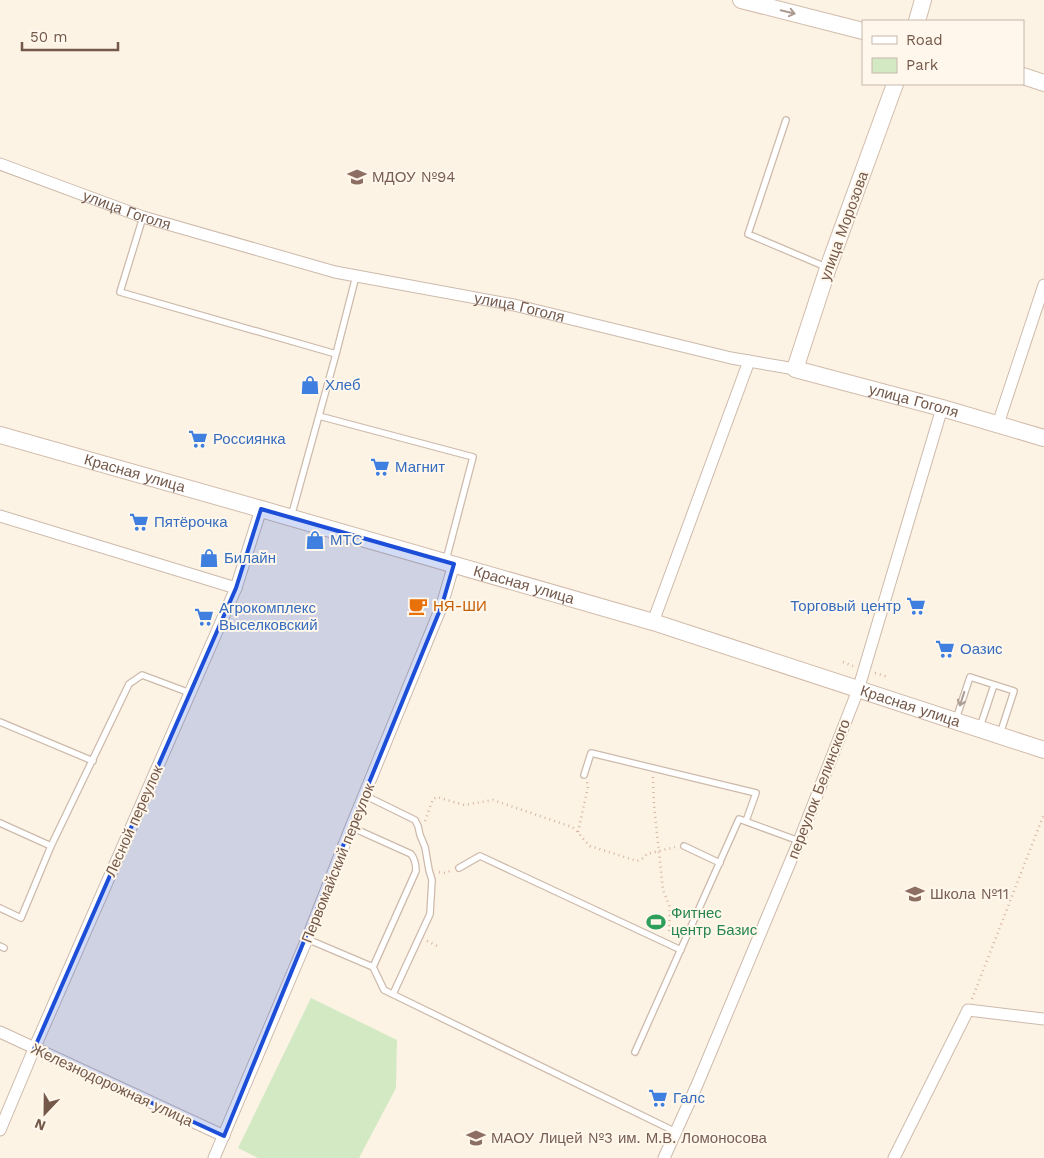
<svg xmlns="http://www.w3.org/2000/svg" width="1044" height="1158" font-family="'Work Sans',sans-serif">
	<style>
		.green { fill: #d3e9c3 }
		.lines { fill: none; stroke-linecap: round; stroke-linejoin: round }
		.lane-casing { stroke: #cdbaab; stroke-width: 8 }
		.street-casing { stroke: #cdbaab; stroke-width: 13 }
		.secondary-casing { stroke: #d2bcab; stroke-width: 18 }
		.path { stroke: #d6b4a0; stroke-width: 2.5; stroke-dasharray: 1 4; stroke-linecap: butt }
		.lane { stroke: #fff; stroke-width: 5.5 }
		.street { stroke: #fff; stroke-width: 11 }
		.secondary { stroke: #fff; stroke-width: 16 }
		.oneway { stroke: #ac9b92 }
		.marked { fill: #1d4ed8; fill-opacity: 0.2; stroke: #1d4ed8; stroke-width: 4; stroke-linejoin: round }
		.labels { text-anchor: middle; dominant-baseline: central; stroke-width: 4; stroke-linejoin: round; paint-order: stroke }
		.education-label { font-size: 15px; fill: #785e54; stroke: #fff7eb; text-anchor: start }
		.street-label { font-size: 15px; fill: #74594a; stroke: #fff7eb }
		.shop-label { font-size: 15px; fill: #366cbe; stroke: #fff7eb; text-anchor: start }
		.food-label { font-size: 15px; fill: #c56008; stroke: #fff7eb; text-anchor: start }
		.leisure-label { font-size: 15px; fill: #27864d; stroke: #fff7eb; text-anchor: start }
	</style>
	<rect width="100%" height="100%" fill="#fcf3e5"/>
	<path class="green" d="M311 998 397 1040 396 1088 359 1158H258L238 1148Z"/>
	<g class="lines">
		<g class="lane-casing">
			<path id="lane" d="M786 120 748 234 826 267
				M143 217 120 292 336 354
				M319 416 473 457 446 560
				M291 517 336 354 356 276
				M956 719 970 677 1014 691 1000 734
				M0 722 93 761
				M980 727 994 685
				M584 775 591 753 756 793 746 821
				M364 795 415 820 418 826 420 835 425 847 429 870 432 880 430 914 393 994
				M0 823 51 846
				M351 827 411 854C415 859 416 864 416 871L373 967
				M684 846 720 863
				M459 868 480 856 681 950
				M0 908 21 918 51 846 129 684 142 675 190 693
				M307 939 373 967 384 990 676 1132
				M0 946 4 948
				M635 1052 739 819 799 841"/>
		</g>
		<g class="street-casing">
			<g id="street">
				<path id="s1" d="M0 164 143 217 335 272 514 305 731 358 795 369"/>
				<path d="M998 424 1044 285"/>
				<path d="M0 516 236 588"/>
				<path d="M653 622 749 361"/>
				<path d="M0 1032 224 1136"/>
				<path d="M0 1130 34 1049 236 588 261 509"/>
				<path d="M214 1158 307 939 351 827 442 605 454 564"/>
				<path d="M664 1158 697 1085 799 841 858 690 942 408"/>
				<path d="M894 1158 968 1010 1044 1019"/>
			</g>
		</g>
		<g class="secondary-casing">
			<g id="secondary">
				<path d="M741 0 863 31"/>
				<path d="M917 21 923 0"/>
				<path d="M1023 76 1044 83"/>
				<path id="s2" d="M895 84 828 268 795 369 942 408 1044 438"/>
				<path id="s3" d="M0 435 261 509 653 622 1044 750"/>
			</g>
		</g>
		<path class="path" d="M843 662 853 666
			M875 673 888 677
			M653 777 654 805 663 890 670 907 669 935
			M425 821 433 799 437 797 464 805 493 800 572 827C580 833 583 840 590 846L637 861 642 859 647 854 675 847
			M578 832 588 787 587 782
			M439 872 445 873 450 871
			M427 941 439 947
			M972 999 1044 814"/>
		<use href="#lane" class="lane"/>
		<use href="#street" class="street"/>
		<use href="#secondary" class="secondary"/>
	</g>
	<defs><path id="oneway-shaft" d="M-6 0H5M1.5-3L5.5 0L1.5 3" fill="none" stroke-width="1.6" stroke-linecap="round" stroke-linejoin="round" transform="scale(1.25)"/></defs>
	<g class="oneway">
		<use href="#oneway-shaft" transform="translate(788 12) rotate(14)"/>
		<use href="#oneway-shaft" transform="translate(962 699) rotate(108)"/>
	</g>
	<path class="marked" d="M261 509 454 564 442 605 224 1136 34 1049 236 588Z"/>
	<defs>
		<g id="school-bare" transform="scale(1.5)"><path d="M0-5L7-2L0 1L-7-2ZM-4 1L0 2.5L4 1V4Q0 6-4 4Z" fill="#8d6e63" stroke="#fff7eb" stroke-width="2.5" paint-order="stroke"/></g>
		<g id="shop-bare" transform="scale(1.5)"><path d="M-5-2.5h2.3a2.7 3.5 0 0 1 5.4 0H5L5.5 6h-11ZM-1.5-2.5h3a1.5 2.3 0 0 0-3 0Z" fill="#3f7fe0" stroke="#fff7eb" stroke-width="2.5" paint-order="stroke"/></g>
		<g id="supermarket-bare" transform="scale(1.5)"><path d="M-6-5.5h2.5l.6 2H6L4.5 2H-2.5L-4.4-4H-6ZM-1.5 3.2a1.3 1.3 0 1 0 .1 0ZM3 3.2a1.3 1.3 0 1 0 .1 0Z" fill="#3f7fe0" stroke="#fff7eb" stroke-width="2.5" paint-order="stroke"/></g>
		<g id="cafe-bare" transform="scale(1.5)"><path d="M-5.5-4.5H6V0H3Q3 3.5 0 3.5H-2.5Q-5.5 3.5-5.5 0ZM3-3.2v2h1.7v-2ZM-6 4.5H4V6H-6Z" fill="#e8710a" stroke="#fff7eb" stroke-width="2.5" paint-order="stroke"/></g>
		<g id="stadium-bare" transform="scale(1.5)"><path d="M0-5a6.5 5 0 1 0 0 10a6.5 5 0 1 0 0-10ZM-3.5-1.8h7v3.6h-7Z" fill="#2e9e5b" stroke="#fff7eb" stroke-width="2.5" paint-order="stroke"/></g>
	</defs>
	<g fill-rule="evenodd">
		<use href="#school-bare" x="357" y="177"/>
		<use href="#shop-bare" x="310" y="385"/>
		<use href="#supermarket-bare" x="198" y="439"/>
		<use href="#supermarket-bare" x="380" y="467"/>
		<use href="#supermarket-bare" x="139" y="522"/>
		<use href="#shop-bare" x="315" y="540"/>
		<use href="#shop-bare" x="209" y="558"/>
		<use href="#cafe-bare" x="418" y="606"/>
		<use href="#supermarket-bare" x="916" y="606"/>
		<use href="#supermarket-bare" x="204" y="617"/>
		<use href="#supermarket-bare" x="945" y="649"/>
		<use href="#school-bare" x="915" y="894"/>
		<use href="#stadium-bare" x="656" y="922"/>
		<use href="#supermarket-bare" x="658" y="1098"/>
		<use href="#school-bare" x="476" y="1138"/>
	</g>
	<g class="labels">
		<g class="education-label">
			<text x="372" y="177">МДОУ №94</text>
			<text x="930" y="894">Школа №11</text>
			<text x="491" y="1138">МАОУ Лицей №3 им. М.В. Ломоносова</text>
		</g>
		<g class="street-label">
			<text stroke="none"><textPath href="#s1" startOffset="135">улица Гоголя</textPath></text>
			<text transform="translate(844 226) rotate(-70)">улица Морозова</text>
			<text stroke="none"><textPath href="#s1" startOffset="540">улица Гоголя</textPath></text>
			<text stroke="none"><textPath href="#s2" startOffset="425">улица Гоголя</textPath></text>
			<text stroke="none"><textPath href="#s3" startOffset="140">Красная улица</textPath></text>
			<text stroke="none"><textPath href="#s3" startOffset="545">Красная улица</textPath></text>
			<text stroke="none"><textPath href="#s3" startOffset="950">Красная улица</textPath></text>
			<text transform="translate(819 789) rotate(-69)">переулок Белинского</text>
			<text transform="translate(134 821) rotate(-66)">Лесной переулок</text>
			<text transform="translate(338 863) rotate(-68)">Первомайский переулок</text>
			<text transform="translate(112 1085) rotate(25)">Железнодорожная улица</text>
		</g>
		<g class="shop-label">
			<text x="325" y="385">Хлеб</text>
			<text x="213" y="439">Россиянка</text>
			<text x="395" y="467">Магнит</text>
			<text x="154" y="522">Пятёрочка</text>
			<text x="330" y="540">МТС</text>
			<text x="224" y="558">Билайн</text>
			<text x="901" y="606" text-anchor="end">Торговый центр</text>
			<text x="219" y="608">Агрокомплекс<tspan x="219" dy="17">Выселковский</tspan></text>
			<text x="960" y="649">Оазис</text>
			<text x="673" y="1098">Галс</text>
		</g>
		<g class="food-label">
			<text x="433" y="606">НЯ-ШИ</text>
		</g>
		<g class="leisure-label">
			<text x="671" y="913">Фитнес<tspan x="671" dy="17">центр Базис</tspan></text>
		</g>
	</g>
	<rect x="862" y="20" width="162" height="65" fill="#fff7eb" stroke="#c7b8ab"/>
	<rect x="872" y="36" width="25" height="8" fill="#ffffff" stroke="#c7b8ab"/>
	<text x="906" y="45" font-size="15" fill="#74594a">Road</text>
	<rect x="872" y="58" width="25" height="15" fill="#d3e9c3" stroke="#c7b8ab"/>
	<text x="906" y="70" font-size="15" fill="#74594a">Park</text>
	<g transform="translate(45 1113) rotate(202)" stroke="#fff7eb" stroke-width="4" paint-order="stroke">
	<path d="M0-4L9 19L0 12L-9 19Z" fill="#74594a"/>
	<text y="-8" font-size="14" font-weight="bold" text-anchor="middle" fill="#74594a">N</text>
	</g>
	<path d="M22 42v8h96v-8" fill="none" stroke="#74594a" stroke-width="2.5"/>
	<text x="30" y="42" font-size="15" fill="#74594a" stroke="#fff7eb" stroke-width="4" paint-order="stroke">50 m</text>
</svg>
